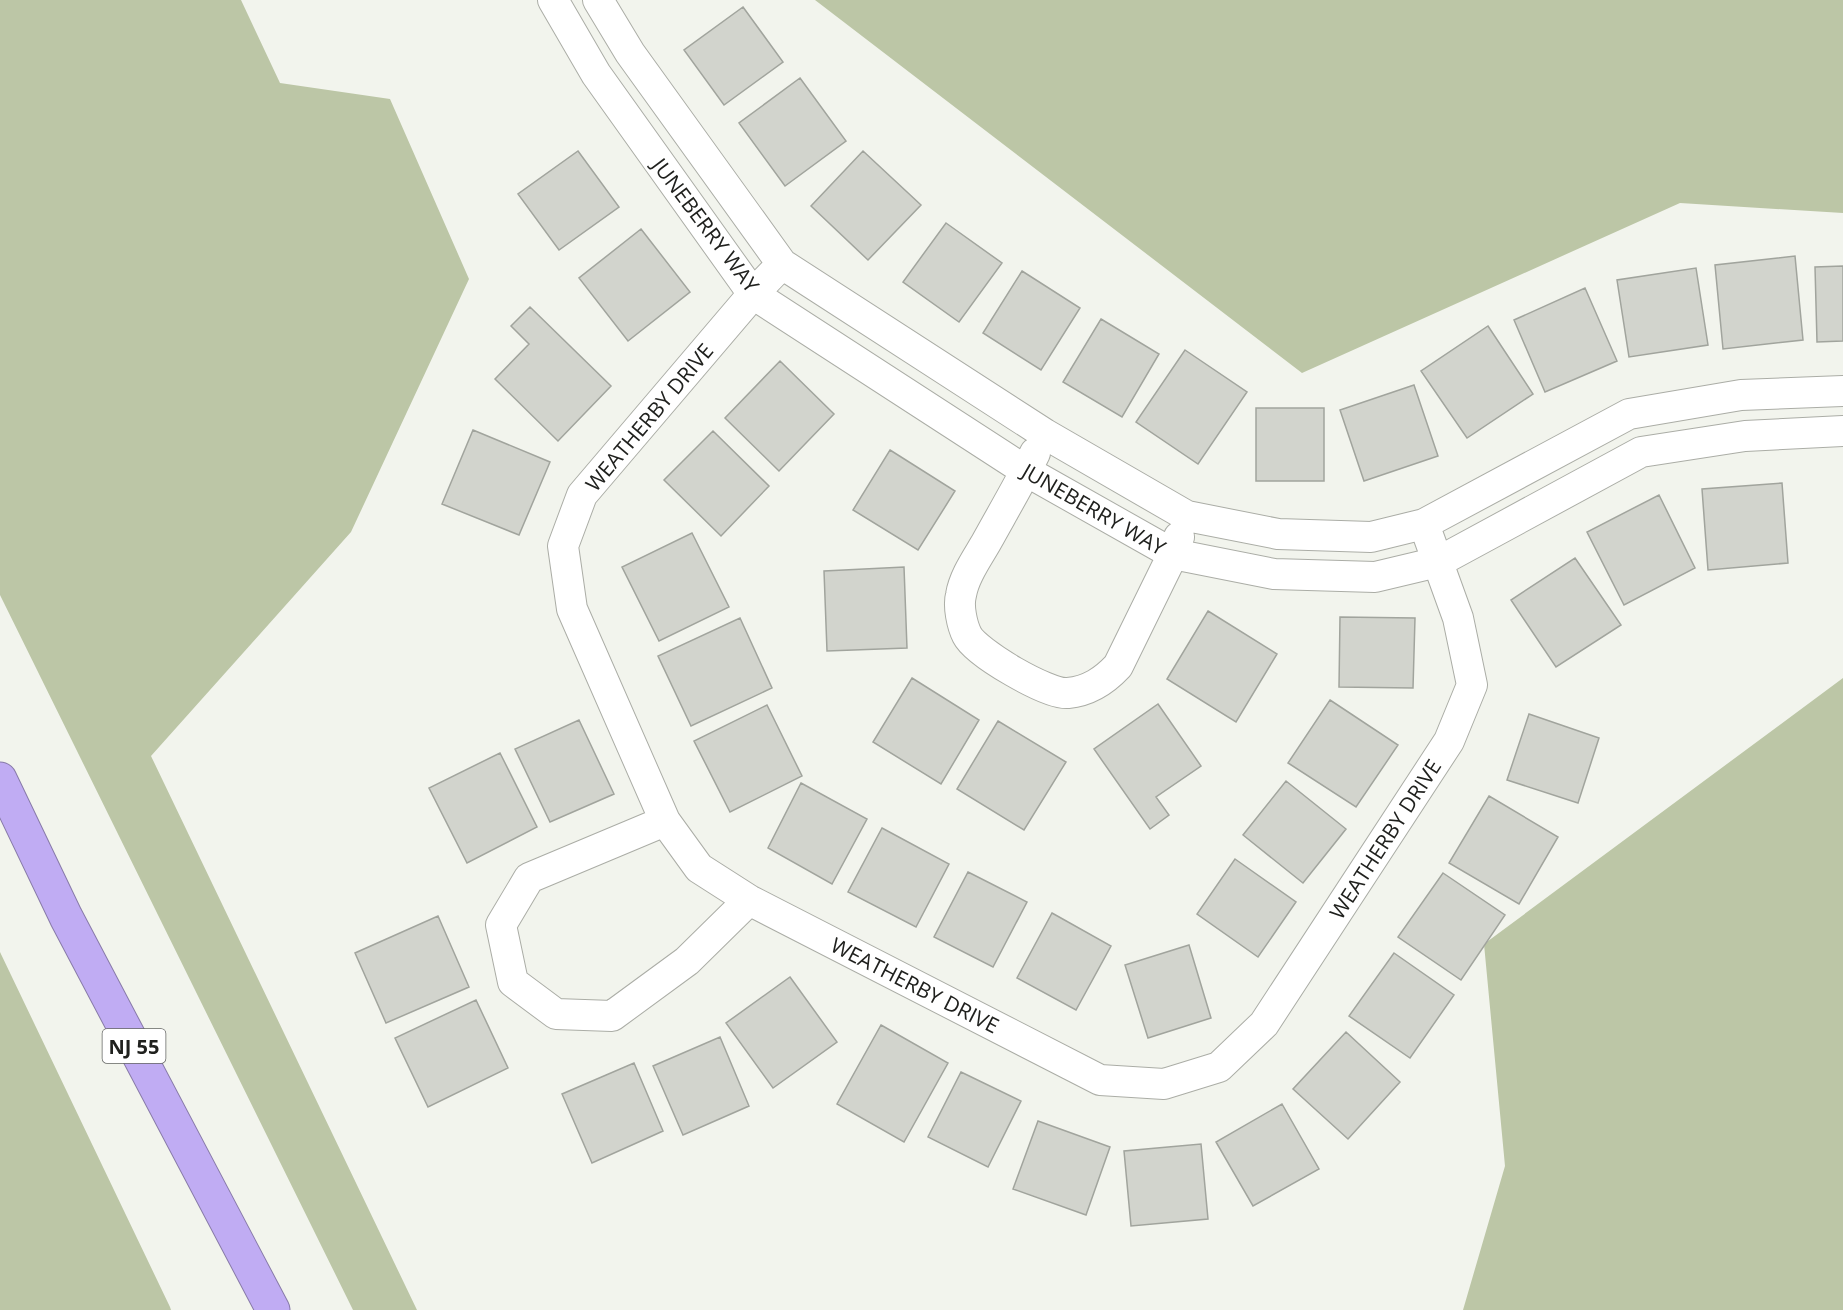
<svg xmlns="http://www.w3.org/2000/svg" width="1843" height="1310" font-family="'Open Sans',sans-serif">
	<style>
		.green { fill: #bcc6a6 }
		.building { fill: #d2d4cd; stroke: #a1a49d; stroke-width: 1.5 }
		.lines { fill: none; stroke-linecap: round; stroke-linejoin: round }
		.minor-casing { stroke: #abada6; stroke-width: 32 }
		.motorway-casing { stroke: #887ba8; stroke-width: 35 }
		.minor { stroke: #fff; stroke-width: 30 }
		.motorway { stroke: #c0acf3; stroke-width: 33 }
		.labels { text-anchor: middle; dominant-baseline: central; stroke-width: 5; stroke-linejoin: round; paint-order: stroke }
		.shield { fill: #fff; stroke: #636462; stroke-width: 1.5 }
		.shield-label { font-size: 20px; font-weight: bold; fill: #20211e }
		.street-label { font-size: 21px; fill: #20211e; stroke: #fff }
	</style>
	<rect width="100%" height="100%" fill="#f2f4ed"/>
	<path class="green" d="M0 0H241L280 83 390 99 469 279 351 532 151 756 417 1310H353L0 595Z
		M815 0H1843V213L1680 203 1302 373Z
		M1843 678V1310H1463L1505 1166 1484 944Z
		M0 952 170 1307 171 1310H0Z"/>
	<path class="building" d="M743 7 783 62 724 105 684 50Z
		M800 78 846 141 785 186 739 123Z
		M578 151 619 207 559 250 518 194Z
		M863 151 921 205 868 260 811 206Z
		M946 223 1002 263 959 322 903 282Z
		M641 229 690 292 628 341 579 278Z
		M1795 256 1803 340 1723 349 1715 265Z
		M1843 266V341L1817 342 1815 267Z
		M1696 268 1708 345 1629 357 1617 280Z
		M1022 271 1080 308 1041 370 983 333Z
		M1585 288 1617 361 1545 392 1514 320Z
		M530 307 611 386 558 441 495 379 529 344 511 326Z
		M1101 319 1159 354 1122 417 1063 382Z
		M1488 326 1533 394 1467 438 1421 371Z
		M1185 350 1247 392 1198 464 1136 422Z
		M780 361 834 414 779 471 725 418Z
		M1414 385 1438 456 1364 481 1340 410Z
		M1256 408H1324V481H1256Z
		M473 430 550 462 519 535 442 504Z
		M713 431 769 486 721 536 664 480Z
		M890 450 955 491 918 550 853 510Z
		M1782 483 1788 563 1708 570 1702 489Z
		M1659 495 1695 568 1624 605 1587 532Z
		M692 533 729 607 659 641 622 567Z
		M1575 558 1621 625 1556 667 1511 600Z
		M904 567 907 648 827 651 824 571Z
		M1208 611 1277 654 1236 722 1167 679Z
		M1340 617 1415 618 1413 688 1339 687Z
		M740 618 772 688 691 726 658 656Z
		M912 678 979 720 941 784 873 742Z
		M1330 700 1398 745 1356 807 1288 763Z
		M1158 704 1201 766 1156 797 1169 815 1150 829 1094 749Z
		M767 705 802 776 730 812 694 741Z
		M1529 714 1599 738 1578 803 1507 780Z
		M579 720 614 794 550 822 515 749Z
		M998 721 1066 762 1024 830 957 789Z
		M500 753 537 827 467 863 429 788Z
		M1286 781 1346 829 1303 883 1243 835Z
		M801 783 867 819 832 884 768 848Z
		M1489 796 1558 837 1519 904 1449 863Z
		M882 828 949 864 916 927 848 892Z
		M1235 859 1296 902 1258 957 1197 914Z
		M968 872 1027 902 993 967 934 937Z
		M1443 873 1505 915 1461 980 1398 937Z
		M1052 913 1111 946 1076 1010 1017 978Z
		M438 916 469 987 386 1023 355 953Z
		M1189 945 1211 1018 1148 1038 1125 965Z
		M1394 953 1454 995 1410 1058 1349 1016Z
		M790 977 837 1042 773 1088 726 1023Z
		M476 1000 508 1068 428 1107 395 1038Z
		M881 1025 948 1063 904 1142 837 1104Z
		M1346 1032 1400 1082 1348 1139 1293 1089Z
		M720 1037 749 1106 683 1135 653 1066Z
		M634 1063 663 1131 592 1163 562 1094Z
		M961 1072 1021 1101 988 1167 928 1137Z
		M1282 1104 1319 1169 1253 1206 1216 1142Z
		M1038 1121 1110 1147 1086 1215 1013 1189Z
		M1201 1144 1208 1219 1131 1226 1124 1151Z"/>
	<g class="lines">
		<g class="minor-casing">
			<path id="minor" d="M553 0 596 74 753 294 1026 471 1173 554 1274 574 1375 577 1438 562 1641 452 1745 436 1843 431
				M598 0 630 53 782 264 1045 434 1187 516 1278 534 1371 537 1424 524 1629 414 1741 395 1843 391
				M782 264 753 294 582 495 563 546 572 609 665 821 699 868 749 900 1100 1080 1164 1084 1219 1067 1264 1024 1449 741 1472 685 1458 618 1424 524
				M1035 453C1020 483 1003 512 987 541 978 557 964 576 961 595 958 606 962 625 967 635 976 653 1048 695 1068 693 1089 691 1104 681 1118 666L1173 554 1179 537
				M665 821 529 878 501 925 513 982 556 1014 612 1016 687 961 749 900"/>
		</g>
		<g class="motorway-casing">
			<path id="motorway" d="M0 779 66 917 273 1310"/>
		</g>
		<use href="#minor" class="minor"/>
		<use href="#motorway" class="motorway"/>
	</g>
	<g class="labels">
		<rect class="shield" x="102.5" y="1029" width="63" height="34" rx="4.5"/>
		<g class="shield-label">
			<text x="134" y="1046">NJ 55</text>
		</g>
		<g class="street-label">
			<text transform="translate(706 225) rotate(53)">JUNEBERRY WAY</text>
			<text transform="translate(649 417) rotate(-50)">WEATHERBY DRIVE</text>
			<text transform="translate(1094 509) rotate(30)">JUNEBERRY WAY</text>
			<text transform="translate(1385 839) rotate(-57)">WEATHERBY DRIVE</text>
			<text transform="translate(915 985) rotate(27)">WEATHERBY DRIVE</text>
		</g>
	</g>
</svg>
